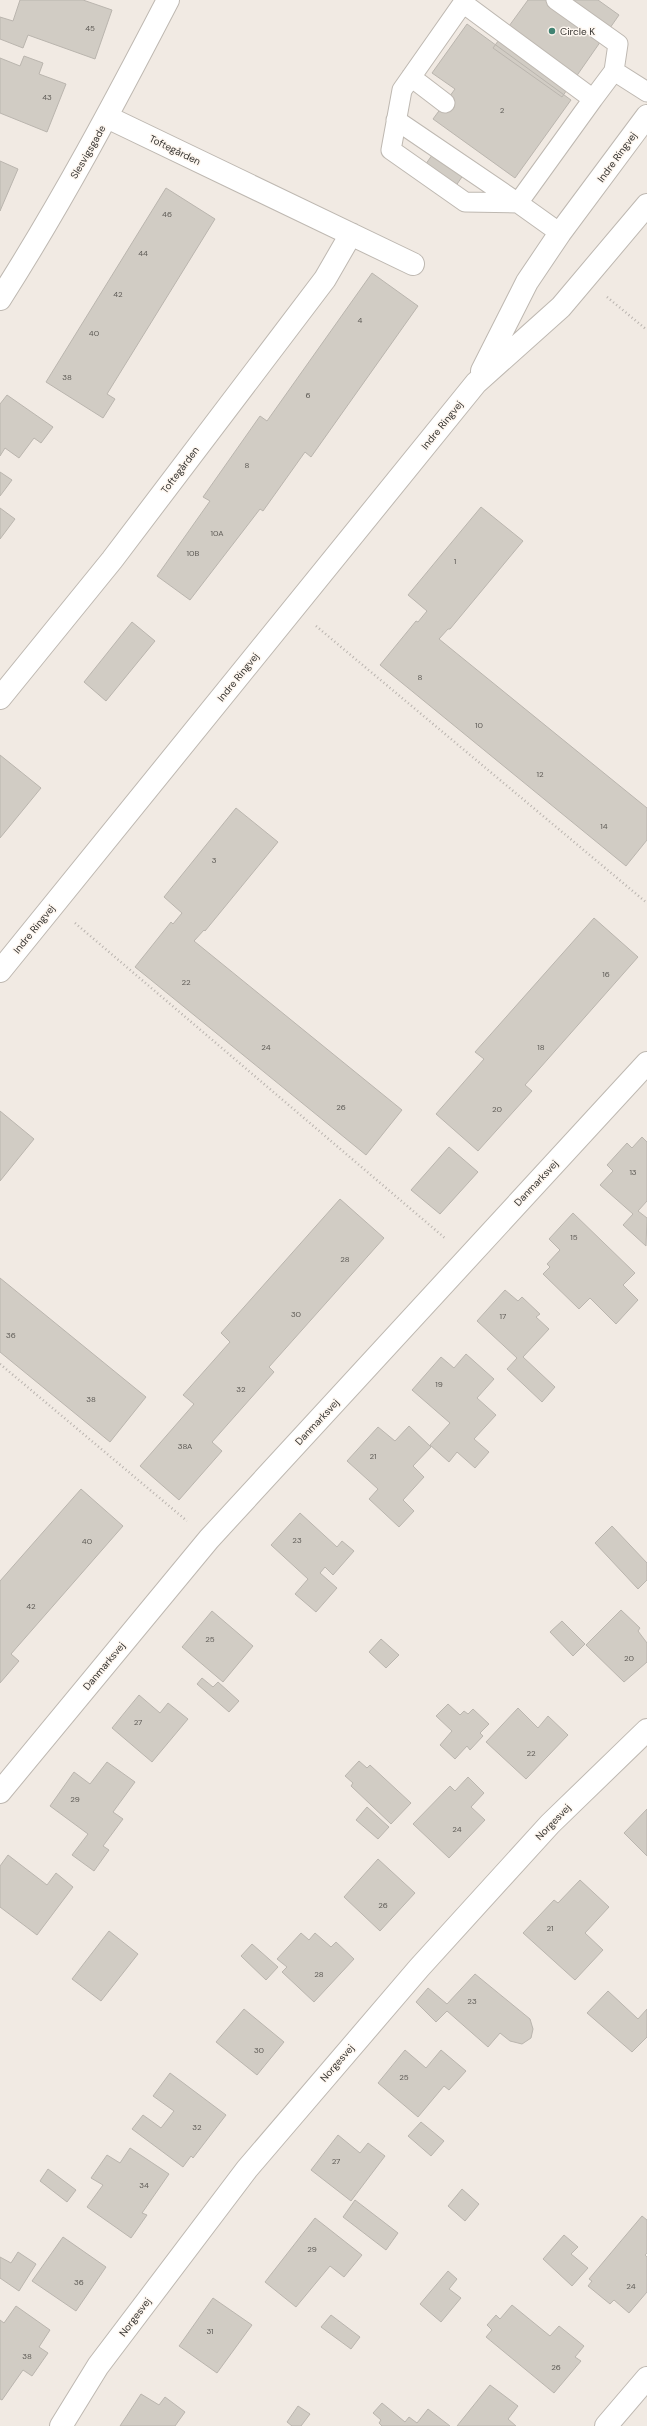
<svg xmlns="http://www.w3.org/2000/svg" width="647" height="2426" font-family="'DM Sans',sans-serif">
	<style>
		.building { fill: #d1ccc4; stroke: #bab5ae }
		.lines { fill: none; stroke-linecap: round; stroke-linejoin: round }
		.service-casing { stroke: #beb8b1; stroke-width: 21 }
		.minor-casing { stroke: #beb8b1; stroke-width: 24 }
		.secondary-casing { stroke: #beb8b1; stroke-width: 24 }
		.path { stroke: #b9b3ae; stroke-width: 2.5; stroke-dasharray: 1 3; stroke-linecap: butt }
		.service { stroke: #fff; stroke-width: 19 }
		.minor { stroke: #fff; stroke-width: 22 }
		.secondary { stroke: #fff; stroke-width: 22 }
		.poi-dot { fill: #418373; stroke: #fef7f0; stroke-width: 1.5 }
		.labels { text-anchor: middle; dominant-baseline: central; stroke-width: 3; stroke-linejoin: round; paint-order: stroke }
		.number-label { font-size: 8px; fill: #5e5b56 }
		.poi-label { font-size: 10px; fill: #373532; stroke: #fef7f0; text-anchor: start }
		.street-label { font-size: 10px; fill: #373532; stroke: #fef7f0 }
	</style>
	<rect width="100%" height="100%" fill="#f1eae3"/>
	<path class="building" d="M20 0H83L112 10 95 59 28 35 23 48 0 39V17L13 21Z
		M528 0H598L619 15 562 97 493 48Z
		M467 24 571 100 515 178 433 119 455 89 432 73Z
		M24 56 43 63 39 74 66 84 47 132 0 113V58L20 66Z
		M442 141 472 162 447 199 416 178Z
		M0 161 18 169 0 211Z
		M166 188 215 219 107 394 115 399 103 418 46 382Z
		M372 273 418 306 311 457 305 452 263 511 260 509 190 600 157 576 210 501 203 497 260 416 267 421Z
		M7 395 53 427 41 443 34 438 19 458 5 448 0 456V404Z
		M0 472 12 480 0 496Z
		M481 507 523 541 450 629H448L439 639 647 808V840L626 866 380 665 416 621 418 622 427 611 408 595Z
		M0 508 15 519 0 539Z
		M132 622 155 641 106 701 84 682Z
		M0 755 41 788 0 838Z
		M236 808 278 842 205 931 204 930 194 941 402 1110 366 1155 135 967 171 922 173 924 182 913 164 897Z
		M594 918 638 957 525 1085 532 1091 478 1151 436 1114 484 1059 475 1052Z
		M0 1111 34 1139 0 1181Z
		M642 1137 647 1142V1201L638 1211 647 1218 646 1246 623 1225 633 1214 600 1185 613 1171 607 1165 627 1143 632 1148Z
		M449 1147 478 1172 440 1214 411 1190Z
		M340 1199 384 1238 269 1367 274 1372 212 1442 222 1451 179 1500 140 1466 194 1404 183 1395 230 1342 221 1333Z
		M573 1213 635 1273 623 1285 638 1300 616 1324 590 1298 579 1309 543 1274 550 1267 547 1264 560 1250 549 1239Z
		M0 1278 146 1397 110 1442 0 1352Z
		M505 1290 518 1301 522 1297 540 1314 536 1317 549 1329 523 1357 555 1387 542 1402 507 1369 517 1358 477 1321Z
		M466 1354 494 1379 477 1398 496 1415 474 1439 489 1452 475 1468 457 1452 449 1462 430 1445 450 1423 412 1390 441 1357 454 1368Z
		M409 1426 431 1447 413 1466 424 1477 403 1500 414 1511 399 1527 369 1499 378 1489 347 1461 378 1427 395 1441Z
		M81 1489 123 1526 11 1654 19 1661 0 1683V1581Z
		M300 1513 337 1547 342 1541 354 1551 333 1575 325 1567 320 1573 337 1588 316 1612 295 1594 308 1579 271 1545Z
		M612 1526 647 1563V1580L638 1589 595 1543Z
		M621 1610 640 1628 638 1631 647 1643V1662L624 1682 586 1645Z
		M212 1611 253 1646 223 1682 182 1647Z
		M562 1621 585 1644 573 1656 550 1632Z
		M381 1639 399 1655 386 1668 369 1652Z
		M202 1678 213 1687 218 1682 239 1701 229 1712 197 1684Z
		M139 1695 160 1713 168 1703 188 1719 152 1762 112 1728Z
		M448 1704 460 1715 464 1711 468 1714 473 1709 489 1724 480 1733 483 1736 470 1750 467 1746 455 1759 440 1745 452 1731 436 1716Z
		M518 1708 538 1728 548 1716 568 1735 526 1779 486 1742Z
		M359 1761 367 1768 370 1765 411 1803 391 1824 351 1786 353 1783 345 1776Z
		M107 1762 135 1782 113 1812 123 1819 103 1846 109 1850 94 1871 72 1855 88 1834 50 1806 74 1772 90 1784Z
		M468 1777 484 1793 471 1807 485 1820 449 1858 413 1824 450 1786 455 1791Z
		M367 1807 389 1827 378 1839 356 1820Z
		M647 1809V1856L624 1833Z
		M8 1855 47 1885 56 1873 73 1887 37 1935 0 1907V1866Z
		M378 1859 415 1893 380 1931 344 1897Z
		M580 1880 609 1907 585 1933 603 1950 575 1980 523 1933 554 1900 558 1903Z
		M109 1931 138 1954 101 2001 72 1979Z
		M301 1933 309 1940 315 1933 331 1947 336 1942 354 1959 314 2002 282 1972 287 1967 277 1959Z
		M252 1944 278 1967 266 1980 241 1956Z
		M475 1974 530 2019 533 2029 531 2038 522 2044 510 2041 500 2033 488 2047 447 2011 436 2022 416 2002 428 1988 447 2004Z
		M608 1991 638 2019 647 2009V2037L632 2052 587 2013Z
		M244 2009 284 2042 257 2075 216 2042Z
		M405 2050 426 2068 441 2050 466 2071 449 2090 444 2086 418 2117 378 2083Z
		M170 2073 226 2115 193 2158 191 2156 183 2167 132 2129 143 2115 161 2128 174 2111 153 2096Z
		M421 2122 444 2141 431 2156 408 2136Z
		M338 2135 360 2153 368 2143 385 2156 351 2201 311 2170Z
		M130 2148 169 2174 142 2213 147 2215 131 2238 87 2207 103 2185 91 2178 107 2155 120 2163Z
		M48 2169 76 2190 67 2202 40 2181Z
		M462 2189 479 2204 465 2221 448 2206Z
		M355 2200 398 2233 386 2250 343 2217Z
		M642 2216 647 2220V2253L645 2255 647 2257V2292L629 2313 614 2300 610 2304 588 2286 592 2281 589 2279Z
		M315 2218 362 2255 344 2277 330 2266 296 2307 265 2282Z
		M564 2235 578 2247 571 2254 588 2268 572 2286 543 2259Z
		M63 2237 106 2267 76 2311 32 2281Z
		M18 2252 36 2264 19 2291 0 2278V2257L11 2263Z
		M448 2271 457 2279 449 2289 461 2298 441 2322 420 2304Z
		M213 2298 252 2325 217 2373 179 2346Z
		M512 2305 550 2336 559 2326 584 2346 575 2357 581 2361 554 2393 486 2337 492 2330 487 2325 496 2315 500 2319Z
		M16 2306 50 2330 39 2347 48 2353 32 2376 23 2370 2 2400 0 2399V2320L4 2323Z
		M331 2315 360 2337 351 2349 321 2327Z
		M490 2385 518 2406 508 2419 516 2426H457Z
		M141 2394 159 2405 165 2397 185 2412 175 2426H120Z
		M382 2403 405 2422 409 2417 417 2423 428 2409 450 2426H382L379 2423 381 2420 373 2413Z
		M298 2406 310 2414 301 2426H292L287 2422Z"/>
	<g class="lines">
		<g class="service-casing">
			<path id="service" d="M556 0 618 44 614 71
				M411 77 445 103
				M396 120 518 203 593 99
				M560 233 518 203 465 202 391 150 402 90 463 3 593 99 614 71 647 92"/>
		</g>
		<g class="minor-casing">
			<path id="minor" d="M107 117 413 264
				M0 299C62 202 115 102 168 0
				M0 698 112 560 325 279 351 234
				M0 1792 209 1539 647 1063
				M61 2426 98 2366 247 2169 419 1968 550 1824 647 1730
				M606 2426 647 2378"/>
		</g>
		<g class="secondary-casing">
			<path id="secondary" d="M482 371 527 282 560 233 647 116
				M0 971 476 383 561 307 647 205"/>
		</g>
		<path class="path" d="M607 297 647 330
			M316 626 647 903
			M75 923 446 1239
			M0 1364 187 1521"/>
		<use href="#service" class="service"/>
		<use href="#minor" class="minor"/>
		<use href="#secondary" class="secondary"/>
	</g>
	<circle class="poi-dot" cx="552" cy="31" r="4"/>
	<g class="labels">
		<g class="number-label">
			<text x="90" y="28">45</text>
			<text x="47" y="97">43</text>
			<text x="502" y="110">2</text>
			<text x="167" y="214">46</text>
			<text x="143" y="253">44</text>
			<text x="118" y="294">42</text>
			<text x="360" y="320">4</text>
			<text x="94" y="333">40</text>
			<text x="67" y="377">38</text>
			<text x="308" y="395">6</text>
			<text x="247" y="465">8</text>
			<text x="217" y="533">10A</text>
			<text x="193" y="553">10B</text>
			<text x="455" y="561">1</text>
			<text x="420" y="677">8</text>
			<text x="479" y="725">10</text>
			<text x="540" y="774">12</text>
			<text x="604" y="826">14</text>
			<text x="214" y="860">3</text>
			<text x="606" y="974">16</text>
			<text x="186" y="982">22</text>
			<text x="266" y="1047">24</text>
			<text x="541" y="1047">18</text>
			<text x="341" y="1107">26</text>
			<text x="497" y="1109">20</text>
			<text x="633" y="1172">13</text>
			<text x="574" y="1237">15</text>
			<text x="345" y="1259">28</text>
			<text x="296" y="1314">30</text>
			<text x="503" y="1316">17</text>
			<text x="11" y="1335">36</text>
			<text x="439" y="1384">19</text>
			<text x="241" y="1389">32</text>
			<text x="91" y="1399">38</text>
			<text x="185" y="1446">38A</text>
			<text x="373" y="1456">21</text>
			<text x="297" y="1540">23</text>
			<text x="87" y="1541">40</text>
			<text x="31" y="1606">42</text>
			<text x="210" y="1639">25</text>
			<text x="629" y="1658">20</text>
			<text x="138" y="1722">27</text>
			<text x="531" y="1753">22</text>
			<text x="75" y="1799">29</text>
			<text x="457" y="1829">24</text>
			<text x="383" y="1905">26</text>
			<text x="550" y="1928">21</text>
			<text x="319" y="1974">28</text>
			<text x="472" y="2001">23</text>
			<text x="259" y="2050">30</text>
			<text x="404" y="2077">25</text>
			<text x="197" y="2127">32</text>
			<text x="336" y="2161">27</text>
			<text x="144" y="2185">34</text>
			<text x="312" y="2249">29</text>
			<text x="79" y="2282">36</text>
			<text x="631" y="2286">24</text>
			<text x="210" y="2331">31</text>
			<text x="27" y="2356">38</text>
			<text x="556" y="2367">26</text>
		</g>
		<g class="poi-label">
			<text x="560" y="31">Circle K</text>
		</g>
		<g class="street-label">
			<text transform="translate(175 150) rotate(26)">Toftegården</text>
			<text transform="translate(88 152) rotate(-60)">Slesvigsgade</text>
			<text transform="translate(617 157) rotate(-54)">Indre Ringvej</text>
			<text transform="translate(442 425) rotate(-51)">Indre Ringvej</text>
			<text transform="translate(180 470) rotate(-53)">Toftegården</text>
			<text transform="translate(238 677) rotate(-51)">Indre Ringvej</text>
			<text transform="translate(34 929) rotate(-51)">Indre Ringvej</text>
			<text transform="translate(536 1183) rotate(-47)">Danmarksvej</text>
			<text transform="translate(317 1422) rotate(-47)">Danmarksvej</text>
			<text transform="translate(104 1666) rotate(-50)">Danmarksvej</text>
			<text transform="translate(553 1822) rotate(-46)">Norgesvej</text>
			<text transform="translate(337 2063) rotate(-49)">Norgesvej</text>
			<text transform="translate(135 2317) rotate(-53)">Norgesvej</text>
		</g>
	</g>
</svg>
